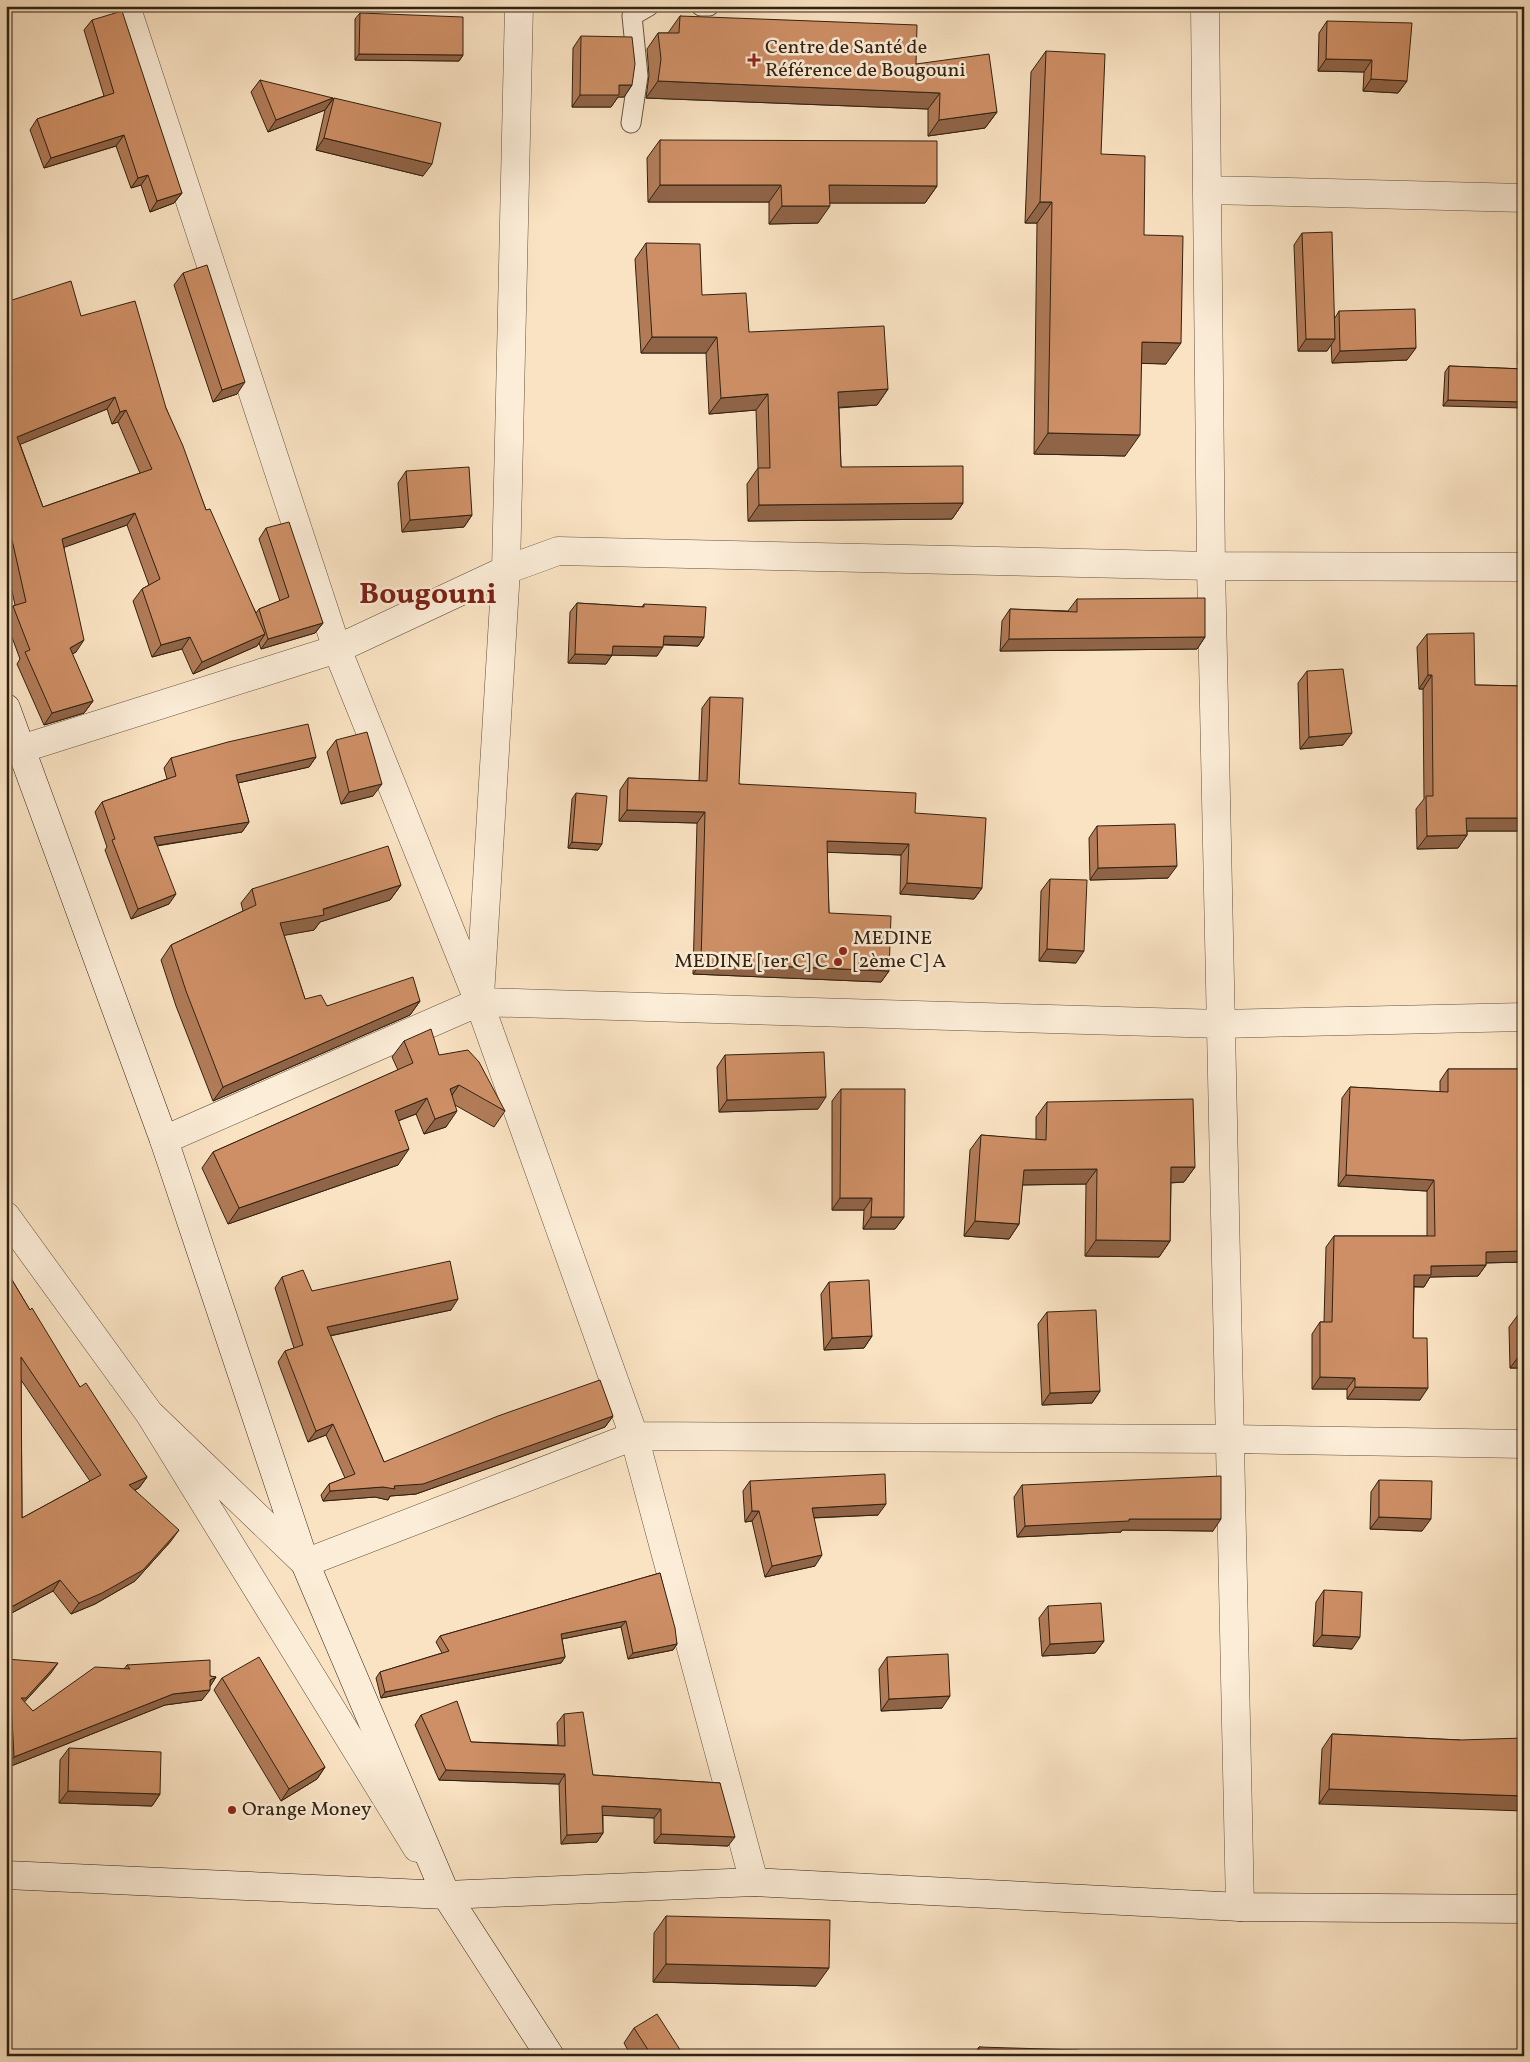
<svg xmlns="http://www.w3.org/2000/svg" width="1530" height="2062" font-family="Vollkorn,serif">
	<style>
		.lines { fill: none; stroke-linecap: round; stroke-linejoin: round }
		.lane-casing { stroke: #63523d; stroke-width: 21 }
		.street-casing { stroke: #63523d; stroke-width: 29 }
		.secondary-casing { stroke: #312110; stroke-width: 29 }
		.lane { stroke: #fcedd8; stroke-width: 19 }
		.street { stroke: #fcedd8; stroke-width: 28 }
		.secondary { stroke: #fcedd8; stroke-width: 28 }
		.wall { fill: #b17b58; stroke: #312110; fill-rule: evenodd }
		.shaded-wall { fill: #906447; stroke: #312110 }
		.building { fill: #ce8f66; stroke: #312110; fill-rule: evenodd }
		.poi-dot { fill: #8f2418; stroke: #fcedd8; stroke-width: 2 }
		.labels { text-anchor: middle; dominant-baseline: central; stroke-width: 5; stroke-linejoin: round; paint-order: stroke }
		.poi-label { font-size: 20px; fill: #312110; stroke: #fcedd8; text-anchor: start }
		.town-label { font-size: 30px; font-weight: bold; fill: #7a1f14; stroke: #fcedd8 }
	</style>
	<rect width="100%" height="100%" fill="#fae3c3"/>
	<filter id="stains"><feTurbulence type="fractalNoise" baseFrequency=".004" numOctaves="4"/><feColorMatrix values="0 0 0 0 .2 0 0 0 0 .09 0 0 0 0 .02 0 0 0 .5 -.17"/></filter>
	<radialGradient id="worn" r=".72"><stop offset=".6" stop-color="#630" stop-opacity="0"/><stop offset="1" stop-color="#630" stop-opacity=".3"/></radialGradient>
	<g class="lines">
		<g class="lane-casing">
			<path id="lane" d="M701 6H709
				M631 123 638 76 632 16 649 6"/>
		</g>
		<g class="street-casing">
			<path id="street" d="M126 6 337 649 479 1002 634 1436 754 1882
				M1205 6 1211 566 1240 1907
				M1208 190 1524 198
				M21 749 337 649 506 570 558 551 1211 566 1524 567
				M480 996 506 570 519 6
				M164 1140 479 1002 1221 1024 1524 1017
				M6 1216 149 1413 417 1848
				M149 1413 305 1563 634 1436 1231 1439 1524 1444"/>
		</g>
		<g class="secondary-casing">
			<path id="secondary" d="M6 708 164 1140 305 1563 446 1895 550 2056
				M6 1875 446 1895 754 1882 1240 1907 1524 1909"/>
		</g>
		<use href="#lane" class="lane"/>
		<use href="#street" class="street"/>
		<use href="#secondary" class="secondary"/>
	</g>
	<path class="wall" d="M360 13 463 55 459 61 355 60V19Z
		M680 16 916 64 997 112 985 128 928 136V109L646 98 649 75 647 49 658 33H668Z
		M92 20 182 193 174 203 150 212 141 185 131 188 116 146 44 168 30 130 37 119 104 96 84 30Z
		M1327 21 1407 81 1398 93 1363 91 1364 72 1318 71 1319 33Z
		M581 36 632 85 624 97H618L611 107H572L573 48Z
		M1046 51 1144 235 1166 364 1141 363 1125 456 1034 454 1037 223H1025L1031 72Z
		M260 80 325 110 268 132 251 92Z
		M334 98 423 176 316 150 325 110Z
		M660 140 937 186 925 203H830L818 223 769 224V202H648L647 158Z
		M1524 232V268L1523 234Z
		M1302 233 1335 318 1339 311 1407 360 1332 363 1331 344 1327 351H1298L1294 245Z
		M646 243 702 295 749 332 888 389 877 405 839 408 841 467 963 503 952 519 748 521 747 484 758 468 756 410 709 414 706 353H641L635 259Z
		M183 273 237 394 213 402 174 285Z
		M1524 286V364H1518L1519 293Z
		M6 302 81 316 166 408 206 510 256 613 259 609 280 601 259 539 266 528 323 623 315 633 261 649 259 643 257 646 193 674 182 649 152 657 133 601 142 589 149 585 127 525 64 547 76 652 72 654 93 701 84 713 44 725 17 664 20 659 6 621V616L13 606 15 605 6 563ZM107 409 112 424 118 422 140 473 43 507 20 444Z
		M1449 366 1524 369 1443 406 1445 372Z
		M406 471 472 515 464 527 402 532 398 483Z
		M1077 599 1205 637 1197 649 1000 651 1002 621 1010 609 1068 611Z
		M577 603 642 607 644 604 704 637 698 646 663 645 657 656 612 655 606 664 568 663 570 612Z
		M1427 634 1475 685 1524 686V831H1467V835L1458 848 1417 849 1416 809 1424 799 1423 689H1419L1417 647Z
		M1307 671 1343 745 1300 749 1298 683Z
		M710 697 739 784 915 813 982 888 974 899 900 894 901 855 827 852 829 913 889 971 881 982 693 974 697 823 619 821 620 790 628 778 699 781 702 708Z
		M336 740 373 796 341 804 327 752Z
		M316 757 309 767 238 783 249 822 242 832 157 846 169 904 131 919 105 850 107 847 95 812 102 802 167 779 164 768 171 758Z
		M576 793 598 850 568 848 572 799Z
		M1097 826 1168 878 1090 880 1089 838Z
		M1050 879 1076 963 1039 961 1041 891Z
		M401 885 390 900 320 922 314 930 284 935 305 999 327 1006 420 1001 410 1015 213 1101 176 1006 161 960 171 945 243 911 241 903 252 889Z
		M404 1041 439 1055 505 1111 494 1127 455 1105 446 1127 424 1134 416 1114 398 1121V1165L228 1224 202 1168 213 1152 398 1070 392 1057Z
		M725 1055 818 1109 719 1112 717 1067Z
		M1448 1069H1524V1262L1486 1263V1265L1478 1276 1430 1277 1424 1287H1414L1413 1338 1420 1400 1347 1399V1389H1312V1334L1320 1322H1324L1326 1247 1334 1236H1427V1191L1338 1186 1342 1098 1350 1087 1440 1092V1081Z
		M841 1089 904 1217 895 1229H863L864 1210H832V1101Z
		M1047 1102 1195 1167 1184 1182 1171 1183 1170 1241 1159 1257 1085 1256 1086 1184 1022 1185 1019 1224 1009 1239 964 1236 970 1150 981 1135 1036 1140V1117Z
		M6 1270 30 1310 80 1387 147 1477 139 1488 135 1490 171 1541 135 1581 95 1604 71 1614 53 1591 6 1616ZM21 1380 90 1481 22 1518Z
		M282 1277 312 1291 451 1310 330 1336 384 1462 613 1416 605 1427 416 1494 390 1496 388 1500 375 1497 323 1501 321 1495 329 1484 345 1478 326 1435 308 1442 278 1362 285 1351 294 1348 275 1288Z
		M829 1282 872 1336 864 1348 824 1350 821 1294Z
		M1047 1312 1100 1391 1092 1403 1042 1405 1038 1324Z
		M1518 1315H1524V1368H1510L1509 1327Z
		M1379 1480 1422 1531 1370 1529 1371 1492Z
		M750 1481 878 1515 814 1518 815 1566 765 1577 752 1521 745 1522 743 1491Z
		M1022 1485 1213 1531 1122 1530 1121 1532 1017 1537 1014 1497Z
		M660 1573 677 1644 673 1650 628 1659 621 1627 562 1639 565 1657 561 1663 381 1698 376 1678 380 1672 442 1653 436 1642 440 1636Z
		M1324 1590 1352 1649 1313 1646 1316 1602Z
		M1048 1606 1104 1641 1095 1653 1042 1656 1039 1618Z
		M887 1657 942 1708 881 1711 879 1669Z
		M6 1659 51 1673 24 1702 33 1711 124 1669 127 1665 216 1677 210 1686 202 1700 165 1705 6 1768Z
		M222 1678 325 1767 317 1779 281 1801 214 1690Z
		M564 1714 593 1775 720 1783 728 1846 654 1843V1818L603 1815V1833L597 1842 561 1844 559 1784 439 1780 415 1725 421 1715 471 1742 558 1745 557 1723Z
		M1332 1734 1460 1740 1319 1804 1322 1749Z
		M69 1748 160 1794 152 1806 59 1803 60 1760Z
		M666 1916 816 1986 653 1982 654 1933Z
		M634 2028 684 2056H631L624 2043Z
		M979 2047 1079 2056H973Z"/>
	<path class="shaded-wall" d="M1129 6H1186L1185 8Z
		M359 54 463 55 459 61 355 60Z
		M1326 59 1372 60 1364 72 1318 71Z
		M1371 79 1407 81 1398 93 1363 91Z
		M658 81 940 93 928 109 646 98Z
		M619 85H632L624 97H618L611 107H572L580 95Z
		M333 98 325 110 268 132 276 120Z
		M997 112 985 128 928 136 939 120Z
		M124 135 116 146 44 168 51 158Z
		M324 138 432 164 423 176 316 150Z
		M148 175 141 185 131 188 138 178Z
		M660 185H781L769 202H648Z
		M829 185 937 186 925 203H817Z
		M12 189 6 197V192Z
		M182 193 174 203 150 212 157 201Z
		M1040 202H1052L1037 223H1025Z
		M782 206H830L818 223 769 224Z
		M652 337H717L706 353H641Z
		M1306 339H1335L1327 351H1298Z
		M1142 342 1181 343 1166 364 1127 363Z
		M1416 348 1407 360 1332 363 1340 351Z
		M1524 356V364H1518Z
		M245 382 237 394 213 402 222 390Z
		M888 389 877 405 827 408 838 392Z
		M768 394 756 410 709 414 721 398Z
		M115 397 107 409 9 449 17 437Z
		M1448 400 1524 402V408L1443 406Z
		M126 410 118 422 112 424 120 412Z
		M1048 433 1140 435 1125 456 1034 454Z
		M963 503 952 519 748 521 759 505Z
		M135 513 127 525 54 551 62 539Z
		M472 515 464 527 402 532 410 520Z
		M323 623 315 633 261 649 268 639Z
		M265 634 257 646 193 674 202 662Z
		M664 636 704 637 698 646 657 644Z
		M190 637 182 649 152 657 161 645Z
		M1205 637 1197 649 1000 651 1009 639Z
		M84 640 76 652 61 660 70 648Z
		M613 646 663 647 657 656 606 655Z
		M575 654 612 655 606 664 568 663Z
		M1428 675H1432L1423 689H1419Z
		M93 701 84 713 44 725 52 713Z
		M1352 733 1343 745 1300 749 1309 737Z
		M316 757 309 767 229 785 236 775Z
		M382 784 373 796 341 804 349 792Z
		M627 810 705 812 697 823 619 821Z
		M1466 818H1524V831H1457Z
		M249 822 242 832 147 847 154 837Z
		M1467 835 1458 848 1417 849 1427 836Z
		M827 841 909 844 901 855 819 852Z
		M572 842 602 844 598 850 568 848Z
		M1177 866 1168 878 1090 880 1098 868Z
		M907 883 982 888 974 899 900 894Z
		M401 885 390 900 320 922 314 930 270 938 280 923Z
		M176 894 169 904 131 919 138 909Z
		M1047 949 1084 951 1076 963 1039 961Z
		M701 963 889 971 881 982 693 974Z
		M420 1001 410 1015 213 1101 223 1087Z
		M459 1085 448 1101 450 1089Z
		M826 1097 818 1109 719 1112 727 1100Z
		M427 1098 416 1114 384 1126 395 1111Z
		M457 1111 446 1127 424 1134 435 1119Z
		M409 1149 398 1165 228 1224 239 1208Z
		M1171 1167H1195L1184 1182 1160 1183Z
		M1097 1169 1086 1184 1013 1185 1024 1170Z
		M1346 1175 1434 1180 1427 1191 1338 1186Z
		M840 1198H872L864 1210H832Z
		M871 1217H904L895 1229H863Z
		M975 1221 1019 1224 1009 1239 964 1236Z
		M1096 1240 1170 1241 1159 1257 1085 1256Z
		M1524 1251V1262L1478 1263 1486 1252Z
		M1486 1265 1478 1276 1430 1277 1424 1287 1406 1286 1414 1275 1431 1266Z
		M458 1299 451 1310 319 1338 327 1327Z
		M872 1336 864 1348 824 1350 832 1338Z
		M1519 1356H1524V1368H1510Z
		M1320 1377 1355 1378 1347 1389H1312Z
		M1355 1387 1428 1388 1420 1400 1347 1399Z
		M1100 1391 1092 1403 1042 1405 1050 1393Z
		M613 1416 605 1427 416 1494 390 1496 388 1500 375 1497 323 1501 330 1491 394 1486Z
		M333 1424 326 1435 308 1442 316 1431Z
		M147 1477 139 1488 121 1496 129 1485Z
		M886 1504 878 1515 805 1518 812 1508Z
		M752 1511H759L752 1521 745 1522Z
		M1379 1517 1431 1519 1422 1531 1370 1529Z
		M1129 1519H1221L1213 1531 1122 1530 1121 1532 1017 1537 1025 1526Z
		M179 1530 171 1541 135 1581 95 1604 71 1614 79 1603Z
		M822 1555 815 1566 765 1577 772 1566Z
		M60 1580 53 1591 6 1616V1610Z
		M626 1621 621 1627 557 1640 561 1634Z
		M1322 1635 1360 1637 1352 1649 1313 1646Z
		M1104 1641 1095 1653 1042 1656 1050 1644Z
		M677 1644 673 1650 628 1659 633 1653Z
		M565 1657 561 1663 381 1698 385 1692Z
		M58 1663 51 1673 18 1709 21 1698Z
		M216 1677 209 1688 210 1680Z
		M210 1690 202 1700 165 1705 6 1768 14 1757 173 1694Z
		M950 1696 942 1708 881 1711 889 1699Z
		M6 1698H11L6 1705Z
		M325 1767 317 1779 281 1801 289 1789Z
		M446 1770 565 1774 559 1784 439 1780Z
		M1329 1789 1524 1796V1811L1319 1804Z
		M68 1791 160 1794 152 1806 59 1803Z
		M602 1806 661 1809 654 1818 596 1815Z
		M603 1833 597 1842 561 1844 567 1835Z
		M661 1834 735 1837 728 1846 654 1843Z
		M666 1964 829 1968 816 1986 653 1982Z"/>
	<path class="building" d="M122 11 182 193 157 201 148 175 138 178 124 135 51 158 37 119 114 93 92 20Z
		M360 13 463 17V55L359 54Z
		M680 16 917 25 916 64 989 54 997 112 939 120 940 93 658 81 661 59 658 33H679Z
		M1327 21 1412 23 1407 81 1371 79 1372 60 1326 59Z
		M581 36 632 37 635 64 632 85H619V95H580Z
		M1046 51 1105 54 1101 154 1145 156 1144 235 1183 236 1181 343 1142 342 1140 435 1048 433 1052 202H1040Z
		M260 80 333 98 276 120Z
		M334 98 441 123 432 164 324 138Z
		M660 140 937 141V186L829 185 830 206H782L781 185H660Z
		M6 175 12 189 6 192Z
		M1332 232 1335 339H1306L1302 233Z
		M646 243 700 244 702 295 746 293 749 332 884 326 888 389 838 392 841 467 963 466V503L759 505 758 468H770L768 394 721 398 717 337H652Z
		M207 265 245 382 222 390 183 273Z
		M71 281 81 316 135 301 166 408 183 446 206 510 210 509 265 634 202 662 190 637 161 645 142 589 160 579 135 513 62 539 84 640 70 648 93 701 52 713 25 652 30 650 13 606 26 602 6 513V302ZM115 397 120 412 126 410 152 469 43 507 17 437Z
		M1415 309 1416 348 1340 351 1339 311Z
		M1449 366 1524 369V402L1448 400Z
		M469 467 472 515 410 520 406 471Z
		M289 522 323 623 268 639 259 609 289 597 266 528Z
		M1205 598V637L1009 639 1010 609 1077 612V599Z
		M577 603 644 607V604L706 607 704 637 664 636 663 647 613 646 612 655 575 654Z
		M1474 633 1475 685 1524 686V818H1466L1467 835 1427 836 1426 796H1433L1432 675H1428L1427 634Z
		M1343 669 1352 733 1309 737 1307 671Z
		M710 697 743 698 739 784 916 793 915 813 986 818 982 888 907 883 909 844 827 841 829 913 891 916 889 971 701 963 705 812 627 810 628 778 707 781Z
		M308 724 316 757 236 775 249 822 154 837 176 894 138 909 112 840 115 839 102 802 176 776 171 758 228 742Z
		M367 732 382 784 349 792 336 740Z
		M576 793 607 796 602 844 572 842Z
		M1175 824 1177 866 1098 868 1097 826Z
		M388 846 401 885 323 909 324 915 280 923 305 999 321 995 327 1006 413 977 420 1001 223 1087 186 991 171 945 256 905 252 889Z
		M1050 879 1087 880 1084 951 1047 949Z
		M431 1029 439 1055 468 1050 479 1062 505 1111 459 1085 450 1089 457 1111 435 1119 427 1098 395 1111 409 1149 239 1208 213 1152 413 1063 404 1041Z
		M824 1052 826 1097 727 1100 725 1055Z
		M1448 1069H1524V1251L1486 1252V1265L1431 1266V1275H1414L1413 1338H1427L1428 1388 1355 1387V1378L1320 1377V1322H1332L1334 1236H1435L1434 1180 1346 1175 1350 1087 1448 1092Z
		M841 1089H905L904 1217H871L872 1198H840Z
		M1193 1099 1195 1167H1171L1170 1241 1096 1240 1097 1169 1024 1170 1019 1224 975 1221 981 1135 1046 1140 1047 1102Z
		M450 1261 458 1299 327 1327 384 1462 498 1416 600 1380 613 1416 423 1484 394 1486 395 1489 383 1487 330 1491 329 1484 355 1474 333 1424 316 1431 285 1351 303 1345 282 1277 303 1270 312 1291Z
		M6 1270 30 1310 32 1308 80 1387 86 1383 147 1477 129 1485 179 1530 143 1570 102 1593 79 1603 60 1580 6 1610ZM21 1357 101 1475 22 1518Z
		M869 1280 872 1336 832 1338 829 1282Z
		M1096 1310 1100 1391 1050 1393 1047 1312Z
		M1518 1315H1524V1356H1519Z
		M885 1474 886 1504 812 1508 822 1555 772 1566 759 1511H752L750 1481Z
		M1221 1476V1519H1129V1521L1025 1526 1022 1485Z
		M1379 1480 1432 1481 1431 1519 1379 1517Z
		M660 1573 675 1628 677 1644 633 1653 626 1621 561 1634 565 1657 385 1692 380 1672 449 1651 440 1636Z
		M1324 1590 1362 1592 1360 1637 1322 1635Z
		M1101 1603 1104 1641 1050 1644 1048 1606Z
		M948 1654 950 1696 889 1699 887 1657Z
		M259 1657 325 1767 289 1789 222 1678Z
		M6 1659 58 1663 26 1698H21L33 1711 95 1667 130 1669 127 1665 210 1660V1676L216 1677 210 1680V1690L173 1694 14 1757 11 1698H6Z
		M457 1701 471 1742 565 1746 564 1714 583 1712 593 1775 720 1783 735 1837 661 1834V1809L602 1806 603 1833 567 1835 565 1774 446 1770 421 1715Z
		M1332 1734 1460 1740 1524 1738V1796L1329 1789Z
		M69 1748 161 1752 160 1794 68 1791Z
		M666 1916 830 1920 829 1968 666 1964Z
		M6 1970H9L8 2040H6Z
		M657 2014 684 2056H652L634 2028Z
		M979 2047 1079 2050V2056H979Z"/>
	<g class="poi-dot">
		<path d="M751.5 52.5h5v5h5v5h-5v5h-5v-5h-5v-5h5z"/>
		<circle cx="843" cy="951" r="5"/>
		<circle cx="838" cy="962" r="5"/>
		<circle cx="232" cy="1810" r="5"/>
	</g>
	<g class="labels">
		<g class="poi-label">
			<text x="765" y="48">Centre de Santé de<tspan x="765" dy="23">Référence de Bougouni</tspan></text>
			<text x="853" y="939">MEDINE<tspan x="853" dy="23">[2ème C] A</tspan></text>
			<text x="828" y="962" text-anchor="end">MEDINE [1er C] C</text>
			<text x="242" y="1810">Orange Money</text>
		</g>
		<g class="town-label">
			<text x="428" y="595">Bougouni</text>
		</g>
	</g>
	<rect width="1530" height="2062" fill="none" stroke="#fae3c3" stroke-width="25"/>
	<rect x="8" y="8" width="1515" height="2047" fill="none" stroke="#312110" stroke-width="2.5"/>
	<rect x="12" y="12" width="1505" height="2037" fill="none" stroke="#312110"/>
	<rect width="100%" height="100%" filter="url(#stains)"/>
	<rect width="100%" height="100%" fill="url(#worn)"/>
</svg>
